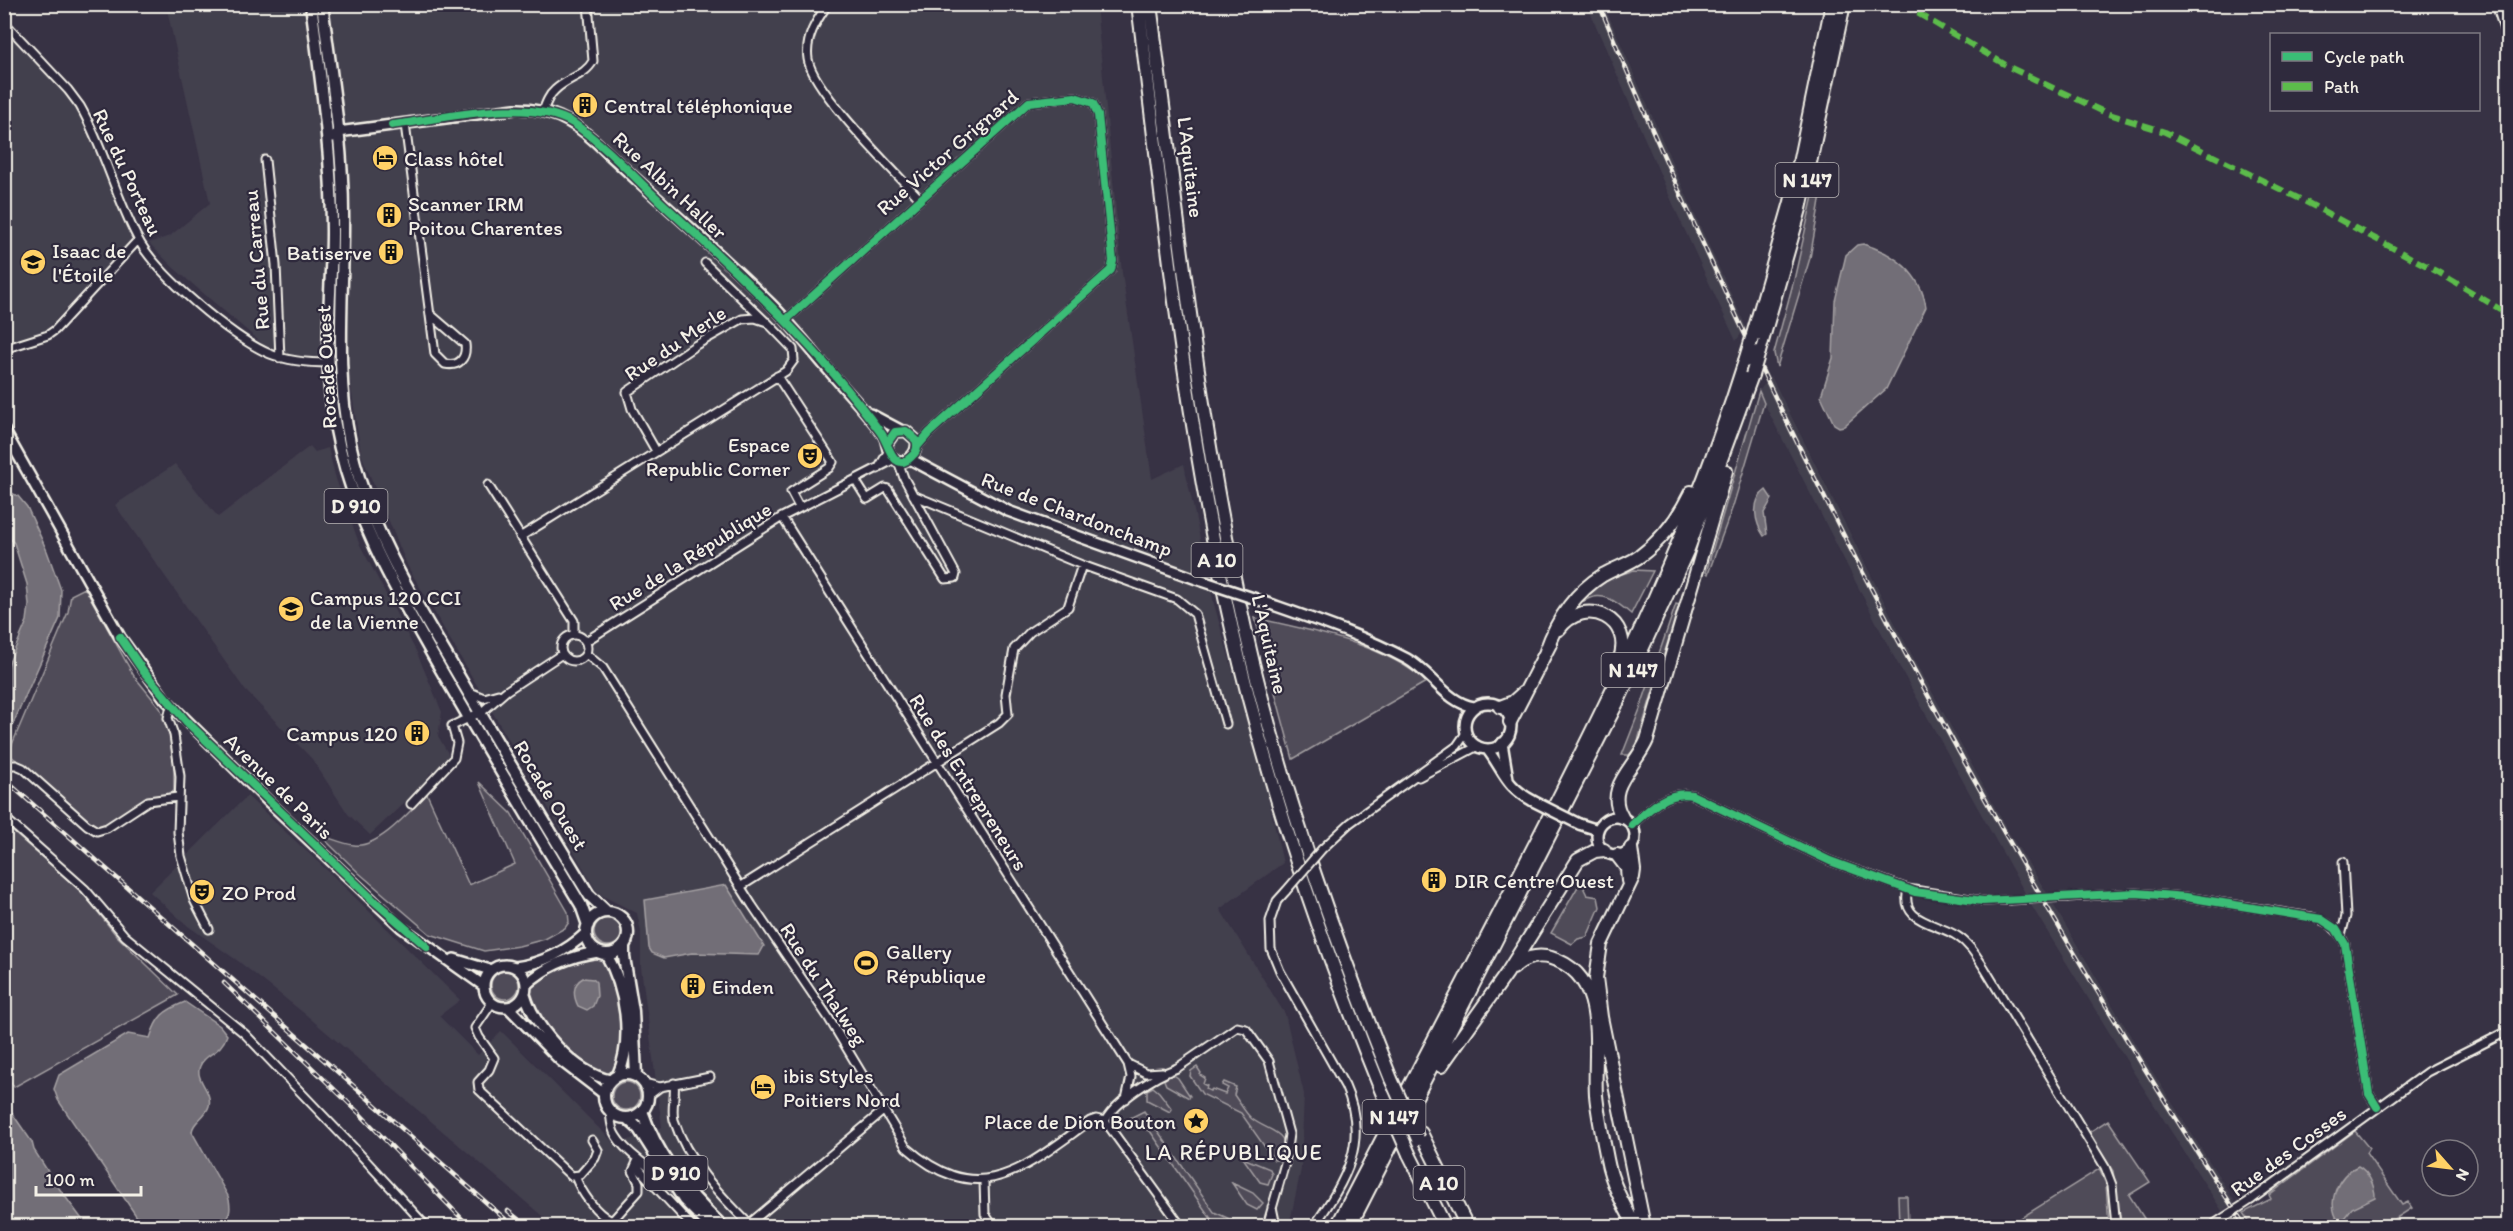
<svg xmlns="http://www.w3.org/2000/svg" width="2513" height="1231" font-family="Itim,sans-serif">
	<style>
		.built { fill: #433f4e }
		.green { fill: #504b59; stroke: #a29ea0; stroke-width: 1.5 }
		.water { fill: #726e77; stroke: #a6a2a4; stroke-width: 1.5 }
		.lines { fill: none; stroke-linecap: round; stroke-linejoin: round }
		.street-casing { stroke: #f4f1e8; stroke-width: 11 }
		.secondary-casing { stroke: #f4f1e8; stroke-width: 14 }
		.primary-casing { stroke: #f4f1e8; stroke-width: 15 }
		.highway-casing { stroke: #f4f1e8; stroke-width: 16 }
		.street { stroke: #2f2a3d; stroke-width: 7 }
		.secondary { stroke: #2f2a3d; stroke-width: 9 }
		.primary { stroke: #2f2a3d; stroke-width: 10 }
		.highway { stroke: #2f2a3d; stroke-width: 12 }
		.rail-casing { stroke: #f4f1e8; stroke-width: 4.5 }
		.rail { stroke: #2f2a3d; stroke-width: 2; stroke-dasharray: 7; stroke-linecap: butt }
		.street-bridge-casing { stroke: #f4f1e8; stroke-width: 11; stroke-linecap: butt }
		.secondary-bridge-casing { stroke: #f4f1e8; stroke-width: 14; stroke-linecap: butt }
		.highway-bridge-casing { stroke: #f4f1e8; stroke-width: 16; stroke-linecap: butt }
		.street-bridge { stroke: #2f2a3d; stroke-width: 7 }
		.secondary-bridge { stroke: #2f2a3d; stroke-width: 9 }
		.highway-bridge { stroke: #2f2a3d; stroke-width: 12 }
		.quiet { stroke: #5cbc4b; stroke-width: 6; stroke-dasharray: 12 6; stroke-linecap: butt }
		.cycleway-casing { stroke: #2f2a3d; stroke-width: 11 }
		.cycleway { stroke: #3abd76; stroke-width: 8 }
		.labels { text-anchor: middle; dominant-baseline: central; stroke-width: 4.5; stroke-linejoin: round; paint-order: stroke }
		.shield { fill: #2f2a3d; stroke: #b9b5b5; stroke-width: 1.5 }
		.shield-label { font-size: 20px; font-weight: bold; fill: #f4f1e8 }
		.poi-label { font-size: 21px; fill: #f4f1e8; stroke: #2f2a3d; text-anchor: start }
		.street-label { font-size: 21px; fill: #f4f1e8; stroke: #2f2a3d }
		.neighbourhood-label { font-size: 22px; letter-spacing: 1.5px; fill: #f4f1e8; stroke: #2f2a3d }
	</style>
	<rect width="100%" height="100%" fill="#373244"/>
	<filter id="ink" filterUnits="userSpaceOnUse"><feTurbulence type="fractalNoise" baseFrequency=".0167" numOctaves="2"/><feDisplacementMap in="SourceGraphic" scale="12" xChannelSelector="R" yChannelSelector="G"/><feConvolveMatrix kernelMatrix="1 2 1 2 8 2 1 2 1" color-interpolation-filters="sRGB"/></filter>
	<g filter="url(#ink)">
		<path class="built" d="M166 5H1096L1122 273 1152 479 1184 464 1214 604 1266 789 1283 863 1220 909 1285 1014 1304 1094 1301 1169 1289 1226H554L305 1014 238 961 188 926 150 892 247 796 332 875 460 1000 439 1016 478 1055 501 1031 616 1145 662 1127 641 967V932L637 913 603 896 596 890 408 567 361 454 349 374 265 346 175 269 149 243 170 236 210 203Z
			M1587 5H1604L1694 213 1746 327 1736 341 1676 211Z
			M4 26 67 95 82 120 132 239 46 330 5 344Z
			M1771 376 1901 635 2009 833 2047 893H2025L1893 655 1764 403 1759 391Z
			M310 446 315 452 328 448 336 479 359 543 417 653 442 712 438 736 449 755 434 772 430 773 423 785 370 835 348 814 312 759 245 690 115 505 175 464 218 517Z
			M2053 904 2143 1057 2235 1202 2222 1211 2139 1081 2031 905Z
			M2243 1213 2252 1226H2232L2228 1221Z"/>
		<path class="green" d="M1820 165 1826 166 1810 258 1777 367 1774 353 1794 280Z
			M1759 391 1764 403 1733 506 1708 574 1706 572Z
			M1634 570 1653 571 1631 614C1616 601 1602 590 1584 601V599L1608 579Z
			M85 588 134 676 160 708 168 726 174 763V791L167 794 147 798 105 826 90 825 29 769 8 754 68 612 71 595Z
			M1676 604 1679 605 1636 747 1629 755H1622L1640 709Z
			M1255 618C1307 629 1387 645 1426 682L1293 759Z
			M479 782 511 813 568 912 569 922 565 928 545 939 519 946 484 951 430 934 359 873 324 839 326 837C335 840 345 844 354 845 378 849 411 810 427 794L469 885 515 864Z
			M5 825 83 893 116 935 178 995 14 1087 4 1072Z
			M1580 883H1587L1584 889 1587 895 1598 897 1600 907 1587 937 1578 939 1572 944 1551 933Z
			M594 932a14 14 0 1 1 28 0a14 14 0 1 1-28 0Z
			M593 956 607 963C620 999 624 1032 616 1069L606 1075C576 1062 544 1034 532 1003 531 998 528 994 530 990 535 972 577 960 593 956Z
			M491 985a14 14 0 1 1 28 0a14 14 0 1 1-28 0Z
			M1197 1067 1201 1073 1200 1075 1205 1078 1203 1084 1207 1086 1206 1089 1210 1091 1212 1089 1225 1094 1228 1088 1222 1085 1224 1082 1236 1087 1234 1095C1240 1103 1245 1113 1252 1119 1269 1132 1293 1131 1282 1160H1274L1241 1113 1202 1094 1190 1076 1191 1071Z
			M1172 1074 1178 1078 1190 1096 1189 1098 1166 1085 1164 1080Z
			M612 1096a14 14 0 1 1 28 0a14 14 0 1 1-28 0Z
			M1153 1087 1159 1092 1172 1109 1170 1112 1147 1100V1090Z
			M1144 1111 1214 1212 1245 1226H1216L1150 1131 1133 1125 1128 1119Z
			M2108 1120 2150 1182 2129 1195 2149 1226H2121L2113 1171 2088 1133Z
			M2355 1131 2369 1148 2366 1153 2402 1205 2408 1202 2412 1208 2384 1226H2252L2243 1213 2271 1199 2269 1195Z
			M1243 1158 1270 1169 1272 1174 1268 1184 1260 1182Z
			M2099 1169 2106 1184 2109 1226H2008Z
			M1232 1183 1253 1193 1263 1203 1257 1210 1247 1205Z
			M1898 1196H1907L1908 1226H1899Z"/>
		<path class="water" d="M1863 244C1894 253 1921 273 1926 307L1886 389 1844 426 1839 427 1834 424 1821 396 1833 358 1835 301 1846 255 1857 245Z
			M5 490 18 496 27 507 47 551 61 590 60 618 5 742V672L27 621 29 605 27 584 14 543 5 533Z
			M1766 490 1772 499 1764 513 1767 534 1764 536C1755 523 1750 501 1766 490Z
			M726 885 764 946 759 955 692 953 664 958 652 953 649 948 645 900Z
			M583 978 593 979 596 982 597 996 593 1006 587 1010 578 1006C573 996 572 984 583 978Z
			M185 1002 220 1026 227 1035C221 1054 205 1053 200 1066 194 1080 213 1091 209 1106 206 1117 192 1122 192 1132L228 1196C232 1209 230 1216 221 1226H143L58 1100 54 1089 59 1075 128 1034 150 1038C157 1016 163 1011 185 1002Z
			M5 1103 32 1142 34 1150 56 1184 87 1226H9L4 1218Z
			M2358 1166C2368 1171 2375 1186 2375 1197L2352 1208 2340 1223C2325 1204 2337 1175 2358 1166Z"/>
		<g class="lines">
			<g class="street-casing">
				<path id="street" d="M828 4C816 21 805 38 808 59 812 90 895 172 920 199
					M2496 4 2508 42
					M4 22 68 90 80 106C104 148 115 195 137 237 154 272 233 339 270 354 288 361 309 363 329 363
					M543 111C546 103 549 95 555 90 567 78 585 76 593 61L588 4
					M405 124 435 354 445 364C459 367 467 358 465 344L430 314
					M265 160 276 265 280 358
					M705 263 765 321
					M786 320 1029 102 1075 97 1093 103 1098 115 1113 261 1111 270 929 433 917 447
					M4 349 48 335 55 330 138 240
					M777 376 833 462 829 468 791 492 799 507
					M878 469 888 452
					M855 480 867 499 885 488 888 489 945 579 955 578 956 574 904 478 898 461
					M488 485 574 621V634
					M913 495 1082 565 1177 599 1195 614 1226 724
					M782 517 1128 1064 1131 1077 1126 1099
					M520 537 786 371 794 360 793 349 767 322 755 318 742 319 696 345 627 392 632 409 656 451
					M561 648a13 13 0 1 1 26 0a13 13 0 1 1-26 0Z
					M586 641 782 517 895 459
					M586 654 603 668 752 905 828 1017 906 1147C980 1212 1025 1167 1090 1121L1096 1119 1105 1121
					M470 692 484 698 498 694
					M171 706 168 718 174 735 180 776 178 832 181 856 194 900 209 929
					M4 765H16L23 768 87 825 97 831 107 828 148 801 178 797
					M1419 777 1478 746
					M411 804 454 758 457 743 452 726 483 711 506 691 562 654
					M4 817 85 889 125 936 245 1034 358 1152 426 1226
					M1632 825C1649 809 1668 790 1692 795L1830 861 1908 889 1983 901 2010 900
					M1322 849 1350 823 1457 746 1466 733
					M740 887 999 723 1008 714 1006 694 1014 649 1030 632 1068 607 1082 565
					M1908 889C1899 923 1938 923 1957 936 1970 944 1977 957 1985 969L2105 1167 2112 1185 2116 1226
					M1286 891 1277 901 1270 921 1271 949 1280 971 1345 1086C1370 1141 1346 1180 1314 1226
					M2068 897 2136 893 2186 897 2312 917C2328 921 2338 929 2345 944L2369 1094 2377 1107
					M2341 936 2346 916 2343 862
					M492 1003 475 1028 479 1037 494 1058 489 1070 478 1082 479 1090 571 1176 580 1175 595 1158 598 1150 592 1140
					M1128 1064 1146 1073 1162 1072
					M644 1083 660 1087
					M674 1083C676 1095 671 1108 674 1120 687 1161 719 1194 749 1224L883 1111
					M648 1096 660 1087 710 1077
					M610 1112C611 1120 611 1129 616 1136 624 1150 654 1173 669 1179
					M1105 1121C1117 1100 1155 1076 1177 1068L1237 1027 1246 1029 1269 1061 1289 1134 1285 1163 1267 1226
					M1105 1121 1181 1226
					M638 1160 637 1166 641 1171 692 1226
					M575 1176C581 1192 596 1214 612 1221L639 1191V1183L633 1171 637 1162
					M984 1181 985 1214 993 1226
					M2251 1200 2427 1072 2508 1031
					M1272 1207 1276 1226"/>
			</g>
			<g class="secondary-casing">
				<path id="secondary" d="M333 137 338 132 515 109C549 108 572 120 596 142 654 197 715 248 771 304 792 325 811 350 831 373 849 394 868 413 884 436 888 443 886 451 892 457 904 469 919 454 916 440L906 431 895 432 888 442
					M870 414 902 431
					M4 430 120 637 165 699 270 803 401 927 484 986
					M910 459 1008 511 1202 581
					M1256 599C1307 617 1360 634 1407 659 1432 673 1447 703 1474 707
					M1465 726a23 23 0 1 1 46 0a23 23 0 1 1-46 0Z
					M1502 743 1508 779
					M1487 749C1505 772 1504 785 1533 801
					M1597 836a19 19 0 1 1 38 0a19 19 0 1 1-38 0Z
					M1579 824 1598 830
					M454 959 490 970
					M484 986a21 21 0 1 1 42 0a21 21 0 1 1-42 0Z
					M515 967C541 964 567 951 586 933
					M527 984C547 965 572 956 598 952
					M525 994C535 1028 574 1072 610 1080
					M508 1007 561 1061 604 1094"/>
			</g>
			<g class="primary-casing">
				<path id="primary" d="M311 4C321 80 332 155 332 231 332 295 322 361 335 425 352 519 400 598 447 680 491 756 536 830 581 905L588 925
					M322 4C331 74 343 144 343 214 344 291 334 368 350 443 367 525 412 597 454 668 498 744 543 820 589 895L606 911
					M586 933a21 21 0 1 1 42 0a21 21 0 1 1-42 0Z
					M624 946V957L633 1011 636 1076
					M606 954C626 988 634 1039 618 1075
					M604 1096a22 22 0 1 1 44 0a22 22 0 1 1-44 0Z
					M642 1111C657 1155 689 1195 722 1226
					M628 1119 639 1129 684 1200 710 1226"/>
			</g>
			<g class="highway-casing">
				<path id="highway" d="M1138 4C1164 213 1185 424 1232 629 1268 789 1321 943 1383 1095
					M1150 4C1179 224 1201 447 1253 663 1288 807 1336 942 1391 1079
					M1752 338 1791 202 1832 4
					M1759 352 1800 209 1844 4
					M1559 629C1585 594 1636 620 1619 661
					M1546 651C1557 619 1574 593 1603 575 1615 568 1629 564 1640 556 1663 539 1679 517 1691 492
					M1500 707 1513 702 1523 693
					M1510 722 1550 644
					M1622 817C1604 787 1635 768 1647 740L1726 471
					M1631 848 1634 870 1633 877 1601 944 1596 978 1601 1017 1644 1226
					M1617 855 1627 868 1628 881
					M1513 968C1523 958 1537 954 1551 958 1610 976 1593 1049 1596 1095 1598 1116 1603 1138 1607 1159 1611 1182 1624 1206 1635 1226
					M1441 1066 1507 973 1578 860 1595 851 1604 850
					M1421 1133 1467 1226
					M1409 1154 1445 1226
					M1337 1226C1395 1115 1452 1004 1510 893 1599 721 1687 547 1745 361
					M1350 1226 1620 697 1688 549 1752 375"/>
			</g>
			<use href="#street" class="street"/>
			<use href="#secondary" class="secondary"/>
			<use href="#primary" class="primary"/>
			<use href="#highway" class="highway"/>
			<g class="rail-casing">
				<path id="rail" d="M1599 4C1775 431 1992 840 2245 1226
					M4 779 513 1226
					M224 983 360 1114 469 1226
					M508 1211 527 1226"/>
			</g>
			<use href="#rail" class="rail"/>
			<g class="street-bridge-casing">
				<path id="street-bridge" d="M1286 891 1322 849
					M2010 900 2068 897
					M2214 1224 2251 1200"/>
			</g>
			<g class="secondary-bridge-casing">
				<path id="secondary-bridge" d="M1202 581 1256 599
					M1533 801 1579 824"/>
			</g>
			<g class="highway-bridge-casing">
				<path id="highway-bridge" d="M1745 361 1752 338
					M1752 375 1759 352
					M1391 1079 1418 1139
					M1383 1095 1409 1154"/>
			</g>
			<use href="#street-bridge" class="street-bridge"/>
			<use href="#secondary-bridge" class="secondary-bridge"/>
			<use href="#highway-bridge" class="highway-bridge"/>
			<path class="quiet" d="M1902 4 2011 68 2106 113 2165 132 2306 202 2438 272 2508 314"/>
			<g class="cycleway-casing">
				<path id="cycleway" d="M392 125C443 119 528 96 573 123 606 146 635 178 664 205 742 276 819 348 881 433 888 441 893 476 912 456 917 452 918 446 916 440L906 431 895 432 888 442
					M786 320 1029 102 1075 97 1093 103 1098 115 1113 261 1111 270 929 433 917 447
					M120 637 144 672 186 721 373 900 427 947
					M1632 825C1649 809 1668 790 1692 795L1830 861 1915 892 1983 901 2136 893 2186 897 2321 919 2336 929 2345 944 2369 1094 2377 1107"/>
			</g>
			<use href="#cycleway" class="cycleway"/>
		</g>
	</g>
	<defs>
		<g id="building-disc" transform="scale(1.35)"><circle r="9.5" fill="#ffd166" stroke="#2f2a3d"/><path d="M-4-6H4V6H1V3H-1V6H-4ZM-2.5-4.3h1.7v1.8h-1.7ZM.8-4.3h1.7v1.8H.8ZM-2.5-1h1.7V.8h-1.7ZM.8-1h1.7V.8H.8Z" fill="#111"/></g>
		<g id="hotel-disc" transform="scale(1.35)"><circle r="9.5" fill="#ffd166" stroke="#2f2a3d"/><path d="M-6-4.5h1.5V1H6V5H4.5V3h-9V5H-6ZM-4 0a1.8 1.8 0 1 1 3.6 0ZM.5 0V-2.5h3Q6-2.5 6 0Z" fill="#111"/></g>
		<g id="school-disc" transform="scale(1.35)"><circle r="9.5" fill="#ffd166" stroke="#2f2a3d"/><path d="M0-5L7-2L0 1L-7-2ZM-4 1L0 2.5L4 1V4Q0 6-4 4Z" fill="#111"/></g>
		<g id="theatre-disc" transform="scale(1.35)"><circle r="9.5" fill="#ffd166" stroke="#2f2a3d"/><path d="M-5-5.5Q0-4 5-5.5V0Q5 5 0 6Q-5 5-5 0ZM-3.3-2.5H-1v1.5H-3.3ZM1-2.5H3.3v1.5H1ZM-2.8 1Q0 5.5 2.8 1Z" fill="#111"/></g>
		<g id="university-disc" transform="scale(1.35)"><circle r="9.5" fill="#ffd166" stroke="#2f2a3d"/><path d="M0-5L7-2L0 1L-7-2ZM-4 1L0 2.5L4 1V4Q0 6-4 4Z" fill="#111"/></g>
		<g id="stadium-disc" transform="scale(1.35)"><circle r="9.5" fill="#ffd166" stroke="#2f2a3d"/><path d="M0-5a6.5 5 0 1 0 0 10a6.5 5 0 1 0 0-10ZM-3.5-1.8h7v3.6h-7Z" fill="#111"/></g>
		<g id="sight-disc" transform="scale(1.35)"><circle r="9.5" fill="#ffd166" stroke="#2f2a3d"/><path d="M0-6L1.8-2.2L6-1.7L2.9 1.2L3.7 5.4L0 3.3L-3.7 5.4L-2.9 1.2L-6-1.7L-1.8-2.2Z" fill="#111"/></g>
	</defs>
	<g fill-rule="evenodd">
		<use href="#building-disc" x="585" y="105"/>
		<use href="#hotel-disc" x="385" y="158"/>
		<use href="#building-disc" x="389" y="215"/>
		<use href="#building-disc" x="391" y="252"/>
		<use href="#school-disc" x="33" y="262"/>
		<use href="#theatre-disc" x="810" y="456"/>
		<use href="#university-disc" x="291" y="609"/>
		<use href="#building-disc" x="417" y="733"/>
		<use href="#building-disc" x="1434" y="880"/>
		<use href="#theatre-disc" x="202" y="892"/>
		<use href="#stadium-disc" x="866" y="963"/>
		<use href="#building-disc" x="693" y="986"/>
		<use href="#hotel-disc" x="763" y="1087"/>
		<use href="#sight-disc" x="1196" y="1121"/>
	</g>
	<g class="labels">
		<g class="shield">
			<rect x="1775.5" y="163" width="63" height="34" rx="4.5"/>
			<rect x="324.5" y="489" width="63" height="34" rx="4.5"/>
			<rect x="1191.5" y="543" width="51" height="34" rx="4.5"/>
			<rect x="1601.5" y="653" width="63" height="34" rx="4.5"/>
			<rect x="1362.5" y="1100" width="63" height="34" rx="4.5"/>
			<rect x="644.5" y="1156" width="63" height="34" rx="4.5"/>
			<rect x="1413.5" y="1166" width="51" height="34" rx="4.5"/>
		</g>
		<g class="shield-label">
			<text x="1807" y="180">N 147</text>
			<text x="356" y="506">D 910</text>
			<text x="1217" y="560">A 10</text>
			<text x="1633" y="670">N 147</text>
			<text x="1394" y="1117">N 147</text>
			<text x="676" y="1173">D 910</text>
			<text x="1439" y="1183">A 10</text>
		</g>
		<g class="poi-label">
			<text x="604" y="105">Central téléphonique</text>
			<text x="404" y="158">Class hôtel</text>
			<text x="408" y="203">Scanner IRM<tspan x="408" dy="24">Poitou Charentes</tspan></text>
			<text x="52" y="250">Isaac de<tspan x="52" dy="24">l'Étoile</tspan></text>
			<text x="372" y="252" text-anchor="end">Batiserve</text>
			<text x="790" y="444" text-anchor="end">Espace<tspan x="790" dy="24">Republic Corner</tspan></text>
			<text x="310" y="597">Campus 120 CCI<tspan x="310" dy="24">de la Vienne</tspan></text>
			<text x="398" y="733" text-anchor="end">Campus 120</text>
			<text x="1454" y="880">DIR Centre Ouest</text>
			<text x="222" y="892">ZO Prod</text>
			<text x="886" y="951">Gallery<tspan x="886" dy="24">République</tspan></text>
			<text x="712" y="986">Einden</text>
			<text x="783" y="1075">ibis Styles<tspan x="783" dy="24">Poitiers Nord</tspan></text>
			<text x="1176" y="1121" text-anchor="end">Place de Dion Bouton</text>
		</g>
		<g class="street-label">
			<text transform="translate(947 152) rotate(-41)">Rue Victor Grignard</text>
			<text transform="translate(1191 167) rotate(83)">L'Aquitaine</text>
			<text transform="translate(128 172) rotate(65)">Rue du Porteau</text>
			<text transform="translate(670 185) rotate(43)">Rue Albin Haller</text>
			<text transform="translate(256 260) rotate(-95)">Rue du Carreau</text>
			<text transform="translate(675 343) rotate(-34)">Rue du Merle</text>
			<text transform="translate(326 367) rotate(-93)">Rocade Ouest</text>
			<text transform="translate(1077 514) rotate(21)">Rue de Chardonchamp</text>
			<text transform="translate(690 556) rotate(-32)">Rue de la République</text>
			<text transform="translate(1270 644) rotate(77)">L'Aquitaine</text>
			<text transform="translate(969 782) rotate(58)">Rue des Entrepreneurs</text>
			<text transform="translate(279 786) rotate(44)">Avenue de Paris</text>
			<text transform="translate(551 795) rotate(59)">Rocade Ouest</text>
			<text transform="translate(824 984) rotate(57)">Rue du Thalweg</text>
			<text transform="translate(2288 1151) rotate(-36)">Rue des Cosses</text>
		</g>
		<g class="neighbourhood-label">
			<text x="1234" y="1152">LA RÉPUBLIQUE</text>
		</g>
	</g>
	<rect width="2513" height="1231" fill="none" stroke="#2f2a3d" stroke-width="24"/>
	<rect x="12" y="12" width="2489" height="1207" fill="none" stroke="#f4f1e8" stroke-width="2" filter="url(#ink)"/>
	<rect x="2270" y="33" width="210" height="78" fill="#2f2a3d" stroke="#7e7a81" stroke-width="1.5"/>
	<rect x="2282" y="52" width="30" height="9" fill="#3abd76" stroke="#7e7a81" stroke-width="1.5"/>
	<text x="2324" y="63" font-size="18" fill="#f4f1e8">Cycle path</text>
	<rect x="2282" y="82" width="30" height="9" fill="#5cbc4b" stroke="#7e7a81" stroke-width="1.5"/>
	<text x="2324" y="93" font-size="18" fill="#f4f1e8">Path</text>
	<g transform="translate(2450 1168) rotate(118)"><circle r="28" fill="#2f2a3d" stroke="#7e7a81" stroke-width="1.5"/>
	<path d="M0-4.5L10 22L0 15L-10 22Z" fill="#ffd166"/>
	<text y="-9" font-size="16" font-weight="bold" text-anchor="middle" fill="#f4f1e8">N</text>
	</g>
	<path d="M36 1186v9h105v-9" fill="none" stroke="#f4f1e8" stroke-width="3"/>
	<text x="45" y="1186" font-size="18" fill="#f4f1e8" stroke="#2f2a3d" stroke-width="4.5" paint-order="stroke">100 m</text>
</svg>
